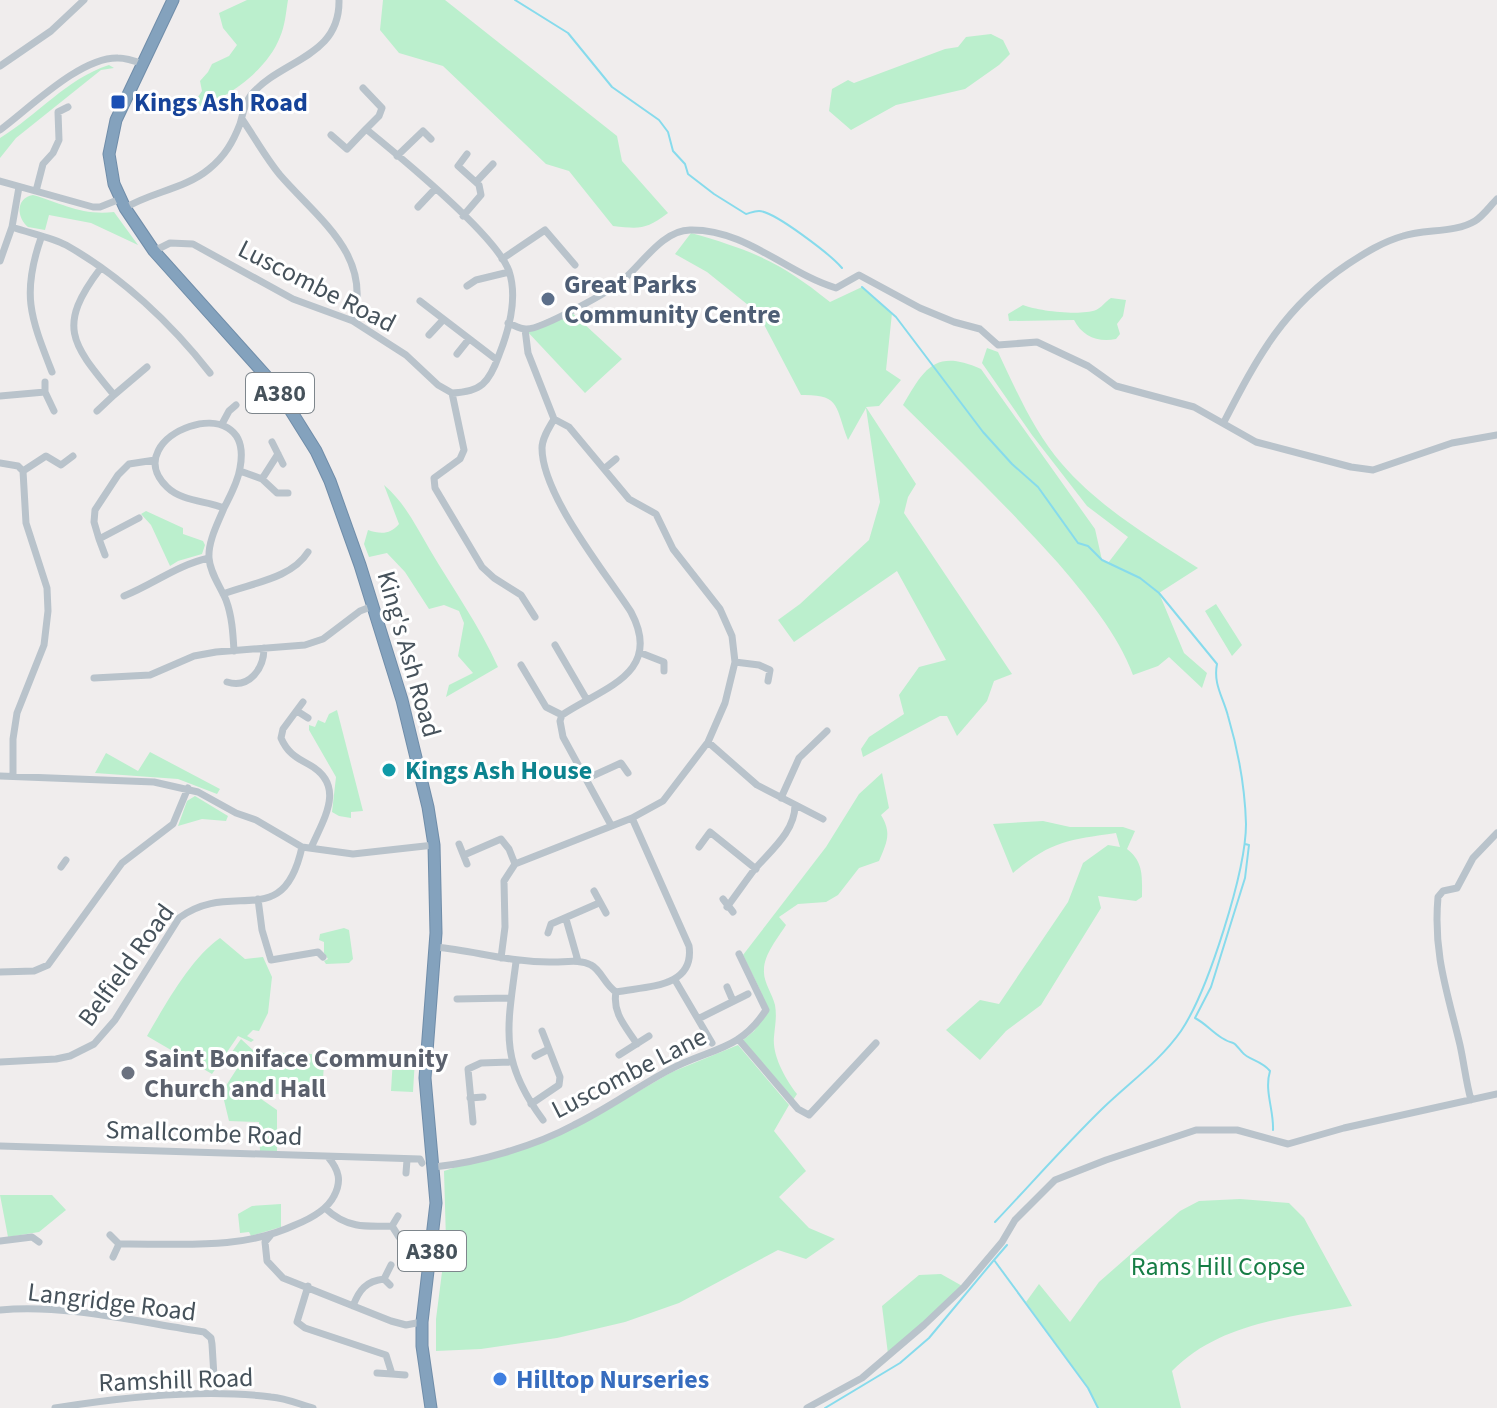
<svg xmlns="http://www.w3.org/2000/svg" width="1497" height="1408" font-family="'Source Sans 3',sans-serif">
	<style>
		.green { fill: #bbefcd }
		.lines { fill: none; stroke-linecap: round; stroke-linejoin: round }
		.stream { stroke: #87dbec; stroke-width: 2 }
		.highway-casing { stroke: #708da9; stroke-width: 13 }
		.minor { stroke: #b9c3cb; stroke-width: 7 }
		.highway { stroke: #84a2bd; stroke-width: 11 }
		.transit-dot { fill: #1a4fb4; stroke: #fff; stroke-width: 3 }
		.service-dot { fill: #5c6f8a; stroke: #fff; stroke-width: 3 }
		.culture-dot { fill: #0f9aa8; stroke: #fff; stroke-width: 3 }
		.worship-dot { fill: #6b7280; stroke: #fff; stroke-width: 3 }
		.shop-dot { fill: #3f7fe0; stroke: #fff; stroke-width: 3 }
		.labels { text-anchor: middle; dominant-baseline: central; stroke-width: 6; stroke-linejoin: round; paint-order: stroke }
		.shield { fill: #fff; stroke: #7e868c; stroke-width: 2 }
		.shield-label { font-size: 24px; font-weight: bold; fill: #46525b }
		.transit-label { font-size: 26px; font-weight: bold; fill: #164399; stroke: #fff; text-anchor: start }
		.service-label { font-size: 26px; font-weight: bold; fill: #4e5e75; stroke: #fff; text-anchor: start }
		.street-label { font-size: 26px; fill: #46525b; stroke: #fff }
		.culture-label { font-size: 26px; font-weight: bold; fill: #0d838f; stroke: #fff; text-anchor: start }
		.worship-label { font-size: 26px; font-weight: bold; fill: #5b616d; stroke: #fff; text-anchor: start }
		.park-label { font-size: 26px; fill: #167d45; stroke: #fff }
		.shop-label { font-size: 26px; font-weight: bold; fill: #366cbe; stroke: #fff; text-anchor: start }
	</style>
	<rect width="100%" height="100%" fill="#f0eded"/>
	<path class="green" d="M247 0H288C286 12 285 26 280 37 267 71 224 102 190 109L202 91 200 81 208 72 212 64 229 56 237 45 223 28 219 13Z
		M383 0H445L617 136 622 161 668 213C645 230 640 229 613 226L569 171 546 164 443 66 399 53 380 30Z
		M991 34 1003 40 1010 54 999 65 965 89 896 105 851 130 829 111 832 89 848 80 854 83 945 49 958 47 966 37Z
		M109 65 114 68 101 70 16 138 0 158V138C38 115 66 79 109 65Z
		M33 195C61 203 82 216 114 212L138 245 91 223 49 215 45 230 28 227C16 217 16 198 33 195Z
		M691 233C751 250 781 262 830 302L862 287 892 313 886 370 901 380 879 406 866 407 916 484 908 497 904 513 1012 674 994 681 987 701 957 736 947 716H940L863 757 861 749 869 737 904 714 899 695 919 667 946 660 897 571 794 642 778 620 800 604 869 540 880 502 866 408 848 440C835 407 841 394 801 395L758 313 707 272 675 254Z
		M1111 298 1126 300 1123 316 1117 324 1120 334 1116 339C1098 343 1082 336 1074 320L1009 321 1008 314 1023 305C1038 311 1080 316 1096 310 1101 308 1105 302 1111 298Z
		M569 310 622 359 585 393 525 329Z
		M987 348 998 352C1016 390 1034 432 1062 464 1099 507 1151 538 1198 568L1159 593 1184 653 1207 673 1202 688 1169 657 1158 666 1133 675C1118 634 1086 596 1058 563 1009 508 956 457 903 405 924 369 935 348 981 369L1095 529 1102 560 1108 563 1128 537 1087 506 1032 435 982 363Z
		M384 485C405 503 416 526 430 550 453 589 479 625 498 667L446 697 449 685 473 673 458 656 464 623 459 611 444 605 429 609 405 572 387 553 369 557 364 544 368 530C380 534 390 535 399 524Z
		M146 511 183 528V534L203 541 205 545 202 554 178 561 170 566 151 525 141 514Z
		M1216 604 1242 645 1232 656 1205 611Z
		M337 710 363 811 351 812V818L339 816 332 812 336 777 309 730V725L315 727 318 720 325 723 329 714Z
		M150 752 220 789 217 794 178 779 95 773 106 753 138 771Z
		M882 773 889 808 881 815C892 833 887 842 879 861L859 868 838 895 826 902 798 904 779 917 786 925C778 938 764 954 764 970 763 982 772 993 775 1005 777 1017 775 1025 774 1037 772 1056 786 1080 797 1094L793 1100 742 1041 754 1031 767 1012 761 992 743 955 826 847 859 794Z
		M195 796 228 816 226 821 202 819 178 826 187 801Z
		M1043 821 1070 827H1123L1135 831 1127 849C1144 862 1142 877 1142 897L1136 901 1098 896 1101 908 1041 1005 1006 1031 980 1060 946 1030 980 1000 999 1004 1068 902 1083 863 1108 845 1120 847 1116 833C1068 840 1051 841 1013 873L993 824Z
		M344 928 349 930 353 959 349 963 326 964 324 961 328 959 324 953V942L319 940 320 934Z
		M220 938 245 959 263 957 272 977 268 1013 259 1031 253 1030 247 1036 254 1040 251 1042 238 1036 212 1074 147 1036C165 1005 191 958 220 938Z
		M241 1039 255 1052 312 1054V1061L316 1062V1058L324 1063 323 1080 314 1094H254L277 1110V1153L260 1152 259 1122 229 1121 222 1092 238 1067 227 1059Z
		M738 1045 789 1105 774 1131 806 1171 779 1197 809 1228 835 1239 806 1259 778 1250 679 1303 625 1322 557 1338 481 1349 436 1351V1319L446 1241 444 1171 573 1129 672 1072Z
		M393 1058 415 1059 413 1092 391 1091Z
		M0 1195H52L66 1210 39 1232 8 1237Z
		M1240 1199 1289 1203 1304 1218 1352 1306C1289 1317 1219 1323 1172 1371L1181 1408H1098L1088 1388 1026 1302 1039 1284 1070 1322 1099 1282 1180 1211 1199 1201Z
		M281 1204V1227L251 1236 249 1232 240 1233 238 1214 252 1206Z
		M941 1274 964 1287 888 1354 882 1306 919 1275Z"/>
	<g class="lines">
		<path class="stream" d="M515 0 568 33 612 87 659 120 668 132 673 151 685 164 688 174 714 194 746 214C750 213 754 211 759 211 774 211 831 255 842 268
			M862 287 896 317 983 432 1012 464 1038 487 1078 543 1088 546 1102 560 1140 578 1159 593 1217 664C1213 684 1223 697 1228 716 1238 750 1245 788 1246 824 1246 871 1208 991 1181 1031 1160 1061 1130 1082 1103 1108 1066 1144 1031 1184 995 1222
			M1245 844 1249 845 1245 878 1211 987 1195 1018C1205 1023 1212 1032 1222 1038 1237 1047 1229 1037 1242 1052 1248 1060 1261 1060 1270 1071 1264 1091 1274 1110 1273 1130
			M1007 1245 994 1260 1088 1388 1098 1408
			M825 1408 900 1363 929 1338 994 1260"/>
		<g class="highway-casing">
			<path id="highway" d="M173 0 116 120 109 154 114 184 125 208 154 251 276 387 316 451 330 481 360 565 402 700 428 807 434 845 436 933 425 1078 436 1203 422 1322V1346L431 1408"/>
		</g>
		<path class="minor" d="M0 66 51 31 84 0
			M363 88 382 108 379 116 366 129
			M242 119C255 138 266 158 280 175 318 219 373 255 353 321
			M0 130C30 108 80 57 118 58 126 58 135 61 143 64
			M331 135 347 149 366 129C399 156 496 235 509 271 518 298 509 330 499 355 489 383 481 392 452 393
			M397 156 423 131 431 139
			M0 181 93 207H100L120 199
			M476 182 493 164
			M36 191 43 164 53 153 59 140 58 112 68 107
			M418 207 435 189
			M125 208C151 192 185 189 209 169 225 156 233 142 240 124 243 114 244 104 251 95 281 59 340 58 339 0
			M463 216 481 195 479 185 458 166 467 154
			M12 227C29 233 51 237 66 245 121 276 172 324 210 373
			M41 238C21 295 31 318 52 372
			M154 251 170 243 193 244 293 299 353 321 406 355 438 385 452 393
			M502 259 545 230 575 265
			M0 261 12 227 19 187
			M100 269C56 327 72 344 114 395L147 367
			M467 286 476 280 509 272
			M420 301 497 360
			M508 323C514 325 520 329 526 329 540 330 611 291 623 280 642 264 663 230 690 230 746 229 786 273 836 288L859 275 920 308 954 322 980 329 998 345 1037 342 1088 366 1116 386 1194 407 1256 442 1351 467 1373 470 1452 443 1497 435
			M429 335 443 320
			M457 354 469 339
			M45 392 54 411
			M452 393 464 450 460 459 434 478 435 488 482 567 494 578 521 595 535 617
			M0 396 45 392V382
			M97 411 114 395
			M554 419C549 428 542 438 542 448 542 495 605 572 631 612 664 674 602 688 562 715L560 721 563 737 611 825
			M1224 422C1258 356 1284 307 1348 264 1365 253 1382 242 1403 236 1425 229 1455 233 1475 221 1483 216 1490 206 1497 199
			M222 424 229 411 236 405
			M272 442 283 464
			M0 463 18 466 23 471
			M604 469 616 459
			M240 471 262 479 278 454
			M262 479 277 493H288
			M224 508C230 496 238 482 240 468 256 383 114 436 167 487 181 501 206 501 224 508 218 523 208 541 209 558 210 573 220 586 226 600 232 616 233 633 234 651
			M139 518 99 539 94 522 95 510 118 475 129 464 155 460
			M99 539 105 555
			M223 594C251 583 291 579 308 552
			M124 596C154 584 177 565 209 558
			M555 645 587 700
			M641 653 664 662V671
			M735 662 759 665 770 670 768 681
			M521 665 546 707 562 715
			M94 678 150 675 194 656 216 652 305 645 323 639 360 611 373 606
			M227 682C250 689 264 668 264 648
			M303 702 283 729 281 738C287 752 295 757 308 764 347 785 324 818 311 848
			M297 711 308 718
			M708 742 757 785 823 819
			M0 776 154 782 198 792 236 813 256 820 302 847 353 854 434 845
			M13 776V739L17 713 44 645 48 611 47 588 26 523 23 471 46 456 61 465 73 456
			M588 778 621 763 628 773
			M781 798 799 758 827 731
			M459 844 467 864
			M699 847 710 832 756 869
			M464 855 501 839 509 849 515 864
			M61 867 66 860
			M594 891 606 913
			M258 899 262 930 271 960 318 952 323 957
			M723 899 733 912
			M727 907C736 895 745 882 754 870 770 851 795 832 795 805
			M566 919 578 961
			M548 933 551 924 599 903
			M436 947C476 951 513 963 554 962 566 962 580 959 591 965 601 970 605 985 616 992 647 986 695 988 689 946L632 818
			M501 958 505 927 504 881 515 864 632 818 663 801 708 742 725 703 735 662 732 636 720 609 673 549 656 514 629 499 569 427 554 419 528 353 525 329
			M516 962C507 1030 499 1061 543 1120
			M0 972 34 971 48 965 122 863 173 824 188 788
			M675 980 712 1043
			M727 987 733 1001
			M616 992C612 1013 626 1027 637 1044
			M457 999 509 998
			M698 1019 748 994
			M739 1040 798 1109 809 1115 876 1043
			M619 1055 649 1036
			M535 1056 549 1049
			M0 1062 56 1059 70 1056 94 1044 115 1020 179 918C233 878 283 934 302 847
			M470 1098 483 1097
			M1471 1100C1466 1082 1464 1063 1460 1045 1447 991 1433 953 1438 897L1443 891 1457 888 1473 858 1497 833
			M531 1104 559 1085 560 1077 542 1031
			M473 1122 468 1069 481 1063 510 1062
			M0 1146 420 1159 422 1163
			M434 1167C477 1163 535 1146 574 1125 607 1109 637 1087 669 1070 709 1048 739 1052 766 1010L739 954
			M406 1173 407 1160
			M325 1208C346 1228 365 1227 392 1226L398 1216
			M392 1226 399 1237
			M110 1235 119 1244
			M270 1236 265 1242 267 1261 283 1278 391 1321 406 1325 422 1322
			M0 1241 32 1237 39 1242
			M113 1257 119 1244C179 1243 239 1251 295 1225 310 1219 327 1210 334 1196 342 1181 339 1170 328 1157
			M384 1279 391 1265
			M308 1286 297 1322 305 1328 386 1355 392 1374 405 1375
			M353 1306C359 1290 366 1281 384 1279L390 1285
			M0 1310C67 1304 137 1322 204 1332L211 1338 212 1344 215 1393
			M377 1373 392 1374
			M55 1408C123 1397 202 1388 271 1397 285 1398 299 1404 313 1408
			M807 1408 862 1378 924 1325 964 1287 1002 1242 1015 1220 1055 1180 1106 1160 1196 1130H1237L1288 1144 1344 1128 1497 1094"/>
		<use href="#highway" class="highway"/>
	</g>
	<rect class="transit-dot" x="110" y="94" width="16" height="16" rx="4"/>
	<circle class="service-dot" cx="548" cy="299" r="8"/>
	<circle class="culture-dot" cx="389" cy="770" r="8"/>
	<circle class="worship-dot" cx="128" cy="1073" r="8"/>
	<circle class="shop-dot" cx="500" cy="1379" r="8"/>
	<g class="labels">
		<g class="shield">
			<rect x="246" y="373" width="68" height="40" rx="6"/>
			<rect x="398" y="1231" width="68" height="40" rx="6"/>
		</g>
		<g class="shield-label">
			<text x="280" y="393">A380</text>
			<text x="432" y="1251">A380</text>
		</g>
		<g class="transit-label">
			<text x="134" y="102">Kings Ash Road</text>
		</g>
		<g class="service-label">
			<text x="564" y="284">Great Parks<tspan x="564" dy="30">Community Centre</tspan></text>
		</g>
		<g class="street-label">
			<text transform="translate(317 286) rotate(27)">Luscombe Road</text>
			<text transform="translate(409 654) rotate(74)">King's Ash Road</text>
			<text transform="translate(126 965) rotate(-54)">Belfield Road</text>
			<text transform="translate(629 1073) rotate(-27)">Luscombe Lane</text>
			<text transform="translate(204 1133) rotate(2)">Smallcombe Road</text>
			<text transform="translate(112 1302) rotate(7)">Langridge Road</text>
			<text transform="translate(176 1380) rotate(-2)">Ramshill Road</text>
		</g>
		<g class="culture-label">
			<text x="405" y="770">Kings Ash House</text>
		</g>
		<g class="worship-label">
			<text x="144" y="1058">Saint Boniface Community<tspan x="144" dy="30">Church and Hall</tspan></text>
		</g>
		<g class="park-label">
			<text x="1218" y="1266">Rams Hill Copse</text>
		</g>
		<g class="shop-label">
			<text x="516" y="1379">Hilltop Nurseries</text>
		</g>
	</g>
</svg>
